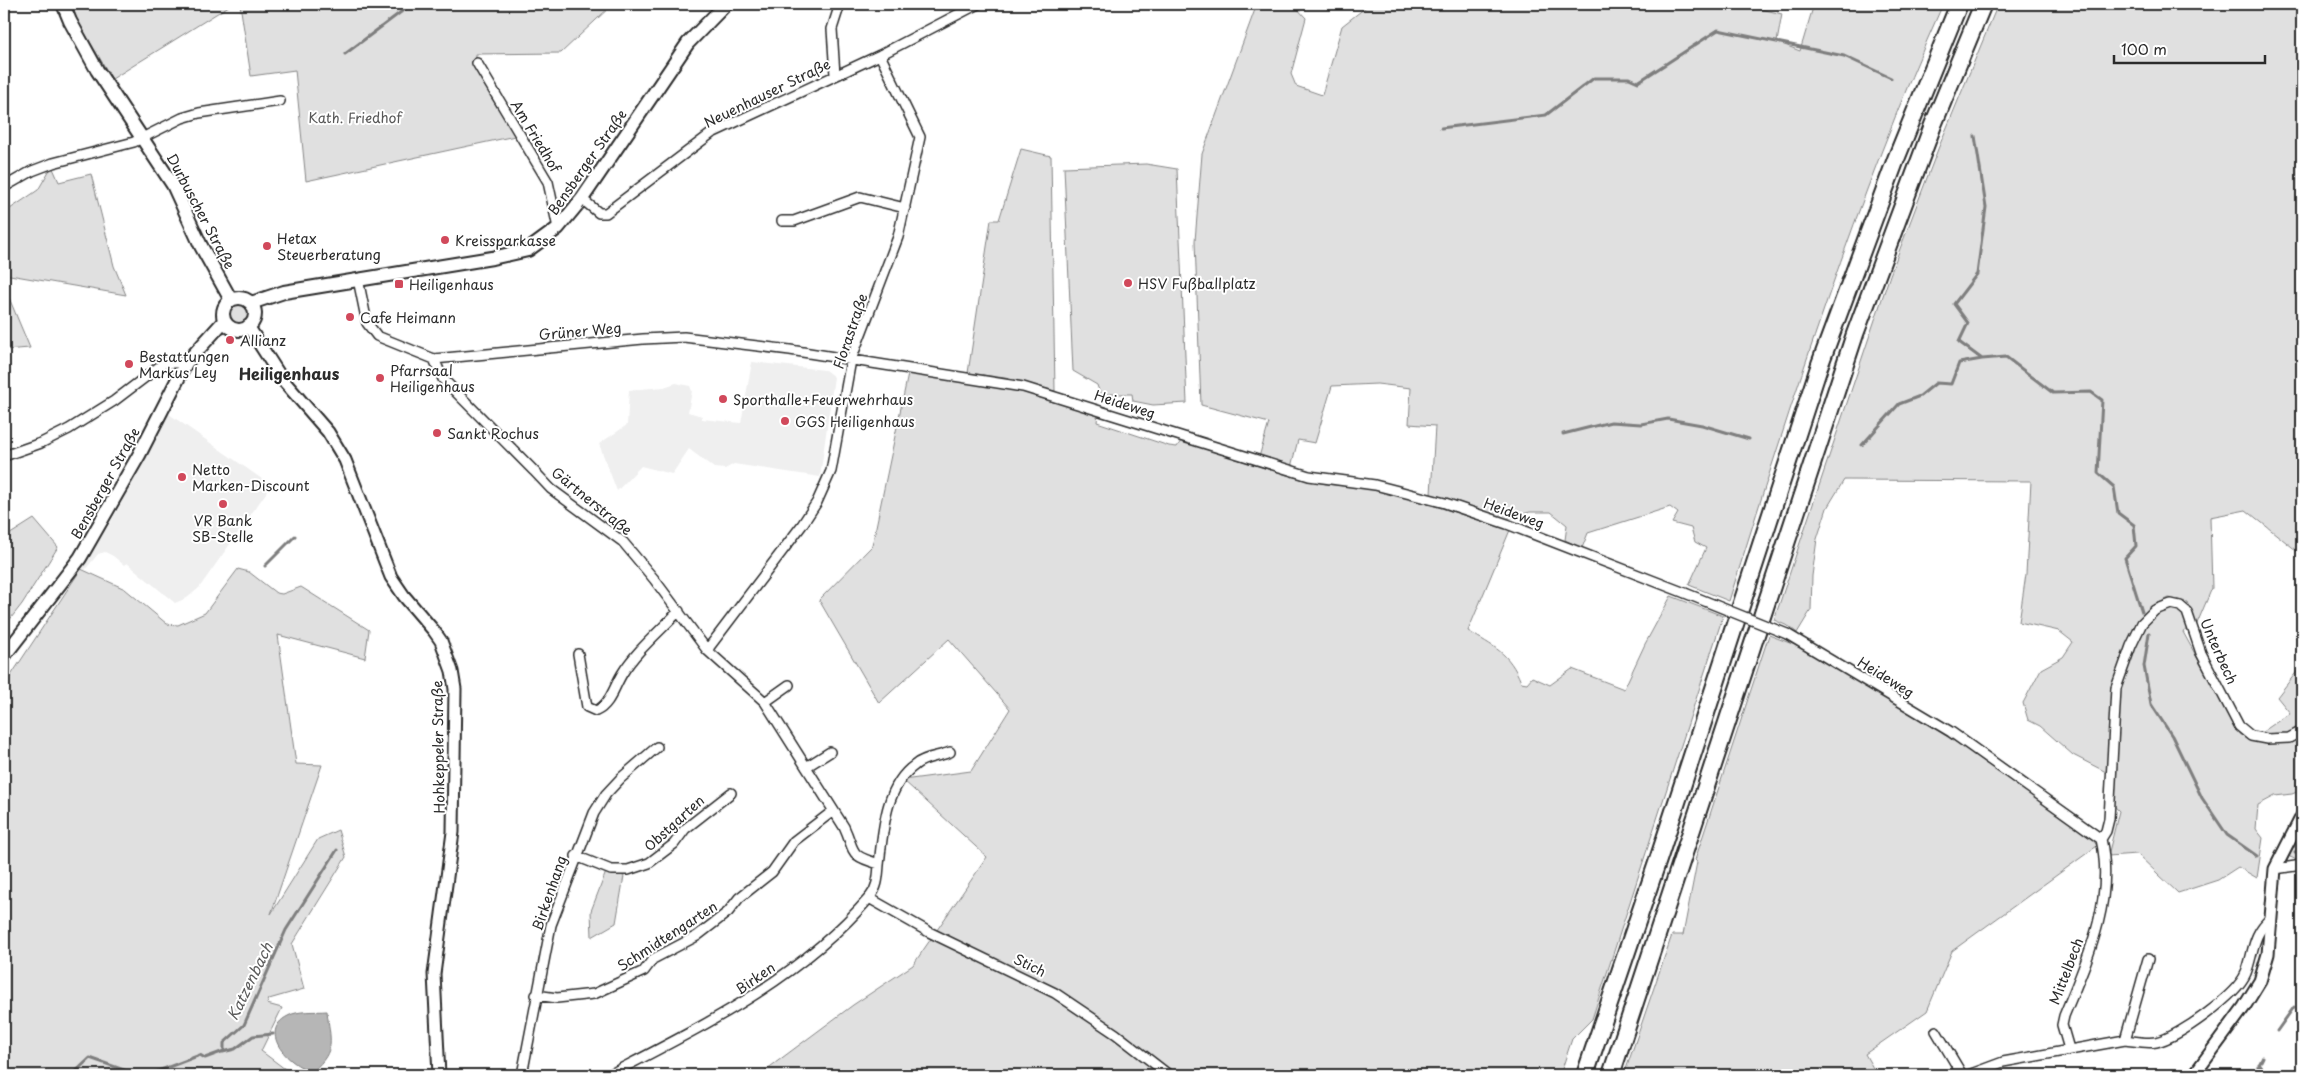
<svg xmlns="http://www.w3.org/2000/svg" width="2306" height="1079" font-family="'Playpen Sans',sans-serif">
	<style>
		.built { fill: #efefef }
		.green { fill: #e0e0e0; stroke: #868686 }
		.water { fill: #b6b6b6; stroke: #7e7e7e }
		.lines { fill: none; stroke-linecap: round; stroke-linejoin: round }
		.stream { stroke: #7e7e7e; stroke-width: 3 }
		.minor-casing { stroke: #2b2b2b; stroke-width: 12 }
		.tertiary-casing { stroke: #2b2b2b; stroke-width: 15 }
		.secondary-casing { stroke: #2b2b2b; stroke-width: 16 }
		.motorway-casing { stroke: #2b2b2b; stroke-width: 20 }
		.minor { stroke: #fff; stroke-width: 9 }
		.tertiary { stroke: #fff; stroke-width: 11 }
		.secondary { stroke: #fff; stroke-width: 12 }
		.motorway { stroke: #fff; stroke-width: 16 }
		.minor-bridge-casing { stroke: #2b2b2b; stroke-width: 12; stroke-linecap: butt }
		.minor-bridge { stroke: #fff; stroke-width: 9 }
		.poi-dot { fill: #d1495b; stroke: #fff; stroke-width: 2 }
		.labels { text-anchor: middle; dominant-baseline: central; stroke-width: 4; stroke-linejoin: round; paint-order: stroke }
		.street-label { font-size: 14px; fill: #2b2b2b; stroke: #fff }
		.park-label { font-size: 14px; fill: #585858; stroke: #fff }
		.poi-label { font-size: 14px; fill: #2b2b2b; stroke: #fff; text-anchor: start }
		.water-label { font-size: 15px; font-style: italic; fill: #5c5c5c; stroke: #fff }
		.quarter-label { font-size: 16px; font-weight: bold; fill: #2b2b2b; stroke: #fff }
	</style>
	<rect width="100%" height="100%" fill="#fff"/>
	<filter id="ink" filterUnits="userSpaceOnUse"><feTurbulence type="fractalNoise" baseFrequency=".02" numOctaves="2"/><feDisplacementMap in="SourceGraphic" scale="10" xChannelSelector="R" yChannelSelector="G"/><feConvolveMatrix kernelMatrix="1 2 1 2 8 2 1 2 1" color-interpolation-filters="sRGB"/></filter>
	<g filter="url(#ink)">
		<path class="built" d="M752 362 825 370 834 377 820 477 734 464 725 469 714 468 689 449 672 474 641 466 617 491 599 444 627 425 629 390 664 387 676 383 690 386 692 391 688 412 702 416V419L741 423Z
			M169 414 269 484 266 493 199 588 187 598 175 603 127 563 124 565 113 556 105 552 98 554 85 570 82 568 112 520Z"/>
		<path class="green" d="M70 4H232L112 79 69 6Z
			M240 4H613L561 53 476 54V68L515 136 306 181 295 70 251 76Z
			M1257 4H1293L1306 18 1291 74 1296 86 1322 95 1342 26 1370 4H1740L1782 14 1777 42 1800 51 1814 4H1943C1857 196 1792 400 1729 601L1689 585 1706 548 1695 542 1691 528 1672 523 1678 513 1670 507 1588 533 1582 548 1565 540 1567 525 1551 512H1530L1503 520 1431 494 1435 426 1409 424 1411 388 1377 384 1332 386 1315 443 1298 440 1291 467 1259 457 1269 423 1201 405 1195 241 1202 154Z
			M1998 4H2302V555L2246 510 2210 517 2212 588 2196 626 2187 602 2169 598 2148 608 2153 615C2175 605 2180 605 2189 629L2183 632 2239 734 2249 741 2290 713 2277 697 2302 665V790L2292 794 2275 796 2258 805 2256 829 2263 838 2257 878 2238 867 2218 880 2178 893 2137 854 2108 856 2119 811 2106 797 2108 773 2073 755 2040 726 2028 720 2023 703 2041 669 2063 657 2073 642 2059 631 2019 622 2026 574 2031 481 1844 480 1827 508 1817 539 1812 576 1811 610 1797 633 1790 627 1774 620 1890 275 1938 149Z
			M1021 149 1051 156 1055 391 1005 378 968 373 991 220H999Z
			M1146 164 1177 169 1187 403 1153 405 1133 401 1132 394H1100L1097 385 1073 371 1064 167Z
			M52 166 59 182 91 174 114 266 126 295 4 274V213L38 190Z
			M4 286 30 348 4 350Z
			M229 313a10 10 0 1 1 20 0a10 10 0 1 1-20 0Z
			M908 374 967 381 1049 397 1098 414 1097 422 1169 446 1177 447 1181 441 1293 477 1326 484 1364 488 1407 497 1510 530 1468 631C1494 647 1509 652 1521 682L1527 683 1532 677 1550 685 1572 669 1624 689 1645 644 1671 596 1723 616 1592 1019 1572 1039 1560 1075H759L853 1005 913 965 987 857 903 780 971 771 1010 709 949 639 879 703 819 600 872 546Z
			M34 519 58 547 22 604 4 627V538Z
			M81 569 125 589 167 624 178 625 205 613 238 569 249 572 276 593 282 594 301 587 369 630 365 658 278 635 296 764 322 765 271 914 318 839 338 830 346 857 292 944 304 989 269 999 267 1004 282 1008 261 1051 285 1069 308 1075H4V686Z
			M1769 635 1795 645 1827 662 1985 760 2072 822 2092 838 2097 846 1952 951 1927 1011 1865 1054 1877 1075H1624L1672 935H1683L1697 862 1695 860Z
			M2302 827V860H2297L2290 857 2288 853Z
			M606 872 624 876 616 923 592 937 591 911Z"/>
		<path class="water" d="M327 1011C330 1040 337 1050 313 1071 291 1068 256 1032 288 1016 298 1010 315 1012 327 1011Z"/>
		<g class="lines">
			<path class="stream" d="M345 54 405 9 416 4
				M1441 128 1546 115 1594 78H1629L1638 82 1718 30 1844 56 1891 78
				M1975 136 1986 207 1977 274 1954 304 1968 323 1959 342 1982 359 2006 357 2053 393 2091 392 2102 400 2098 473 2114 487 2118 513 2134 525 2136 546 2125 558 2142 612
				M1563 434 1611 422 1641 424 1668 419 1702 425 1749 439
				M1862 445 1899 404 1920 396 1936 383 1951 384 1959 363 1982 359
				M265 566 295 536
				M2149 633 2144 666 2151 704 2172 736 2202 798 2227 835 2257 856
				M2295 853 2302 850
				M2277 1031 2294 1007
				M223 1052 235 1049 253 1036 273 1034
				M2259 1064 2267 1075
				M72 1075 90 1058 138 1075
				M148 1075 200 1055 205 1058 224 1051V1043L244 1025 286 930 337 850
				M2254 1075 2263 1057"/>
			<g class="minor-casing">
				<path id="minor" d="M477 63 548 182 558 228
					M835 75 832 29 840 4
					M4 187 32 171 53 163 134 142 182 118 199 113 280 101
					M582 199 599 213H606L712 133 880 55 978 4
					M782 221H794L860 197 905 208
					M358 279 367 323 377 336 434 359 643 339 684 337 790 350 1023 387 1309 476 1375 485 1445 503 1507 524 1685 593
					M434 359 443 379 534 471 551 489 623 542 654 579 707 650 765 702 844 827C856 853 848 855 879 864
					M4 456 41 443 69 429 114 401 164 363H186
					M1787 634 1951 732 2101 839C2115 901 2087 960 2064 1016L2062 1025 2069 1049
					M707 650 802 525 817 502 831 471 851 360 898 237 920 137 880 55
					M578 654 587 707 596 711C610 705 614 687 622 674 636 651 660 631 679 611
					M765 702 789 685
					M806 767 830 752
					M2101 839 2106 831 2109 819 2116 688 2131 646 2142 623 2155 610 2171 604 2180 606 2187 612 2201 653 2239 726 2251 736 2267 739 2289 738 2302 731
					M576 856 611 870H628L649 863 674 844 685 829 731 793
					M2275 869 2302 865
					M869 898 929 932 1055 993 1116 1034 1169 1075
					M536 995 557 998 594 994 644 971 653 959 697 936 728 912 739 898 772 872 794 841 833 811
					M1936 1031 1961 1073 1966 1075
					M2125 1040C2135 1041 2146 1044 2156 1042 2179 1037 2237 995 2246 973 2254 952 2252 934 2271 918
					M522 1075 551 925 594 813 606 794 621 778 657 747
					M609 1075C703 1026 800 979 870 897 878 887 878 877 879 865 883 831 885 786 915 765 924 757 938 757 950 752
					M1968 1075 2003 1062 2125 1040 2148 959"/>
			</g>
			<g class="tertiary-casing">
				<path id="tertiary" d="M248 326 282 379 328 432 345 460 391 577 404 596 434 631 441 641 452 671 455 689 453 832 434 974 439 1075
					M2194 1075 2244 1007 2260 981 2268 954 2275 869 2302 816"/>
			</g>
			<g class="secondary-casing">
				<path id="secondary" d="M63 4 70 21 97 70 173 185 201 246 231 300
					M223 314a16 16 0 1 1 32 0a16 16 0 1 1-32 0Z
					M251 303 284 292 492 258 528 250 558 228 582 199 688 43 726 4
					M4 656 80 558 139 455 186 363 224 321"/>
			</g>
			<g class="motorway-casing">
				<path id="motorway" d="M1585 1075 1659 857 1820 364 1896 159 1959 4
					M1611 1075 1855 334 1933 125 1983 4"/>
			</g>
			<use href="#minor" class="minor"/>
			<use href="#tertiary" class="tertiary"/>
			<use href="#secondary" class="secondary"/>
			<use href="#motorway" class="motorway"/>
			<g class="minor-bridge-casing">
				<path id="minor-bridge" d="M1685 593 1787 634"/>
			</g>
			<use href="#minor-bridge" class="minor-bridge"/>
		</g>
	</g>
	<g class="poi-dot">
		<circle cx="445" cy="240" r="5"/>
		<circle cx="267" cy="246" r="5"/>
		<circle cx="1128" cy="283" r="5"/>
		<rect x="394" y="279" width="10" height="10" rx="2.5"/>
		<circle cx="350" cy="317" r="5"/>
		<circle cx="230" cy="340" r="5"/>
		<circle cx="129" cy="364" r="5"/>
		<circle cx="380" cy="378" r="5"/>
		<circle cx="723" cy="399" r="5"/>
		<circle cx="785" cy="421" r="5"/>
		<circle cx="437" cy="433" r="5"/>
		<circle cx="182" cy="477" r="5"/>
		<circle cx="223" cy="504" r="5"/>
	</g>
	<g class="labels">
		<g class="street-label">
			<text transform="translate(767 93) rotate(-26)">Neuenhauser Straße</text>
			<text transform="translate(536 136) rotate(59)">Am Friedhof</text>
			<text transform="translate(587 162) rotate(-55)">Bensberger Straße</text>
			<text transform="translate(201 211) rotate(62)">Durbuscher Straße</text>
			<text transform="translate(580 331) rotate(-5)">Grüner Weg</text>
			<text transform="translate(850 331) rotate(-71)">Florastraße</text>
			<text transform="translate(1125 404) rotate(18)">Heideweg</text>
			<text transform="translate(105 483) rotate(-61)">Bensberger Straße</text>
			<text transform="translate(592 501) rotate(39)">Gärtnerstraße</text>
			<text transform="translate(1514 513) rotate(20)">Heideweg</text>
			<text transform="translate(2219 651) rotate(66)">Unterbech</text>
			<text transform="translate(1886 677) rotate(32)">Heideweg</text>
			<text transform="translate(438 747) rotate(-91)">Hohkeppeler Straße</text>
			<text transform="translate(674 823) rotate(-42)">Obstgarten</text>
			<text transform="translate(549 893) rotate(-71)">Birkenhang</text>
			<text transform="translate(667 936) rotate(-33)">Schmidtengarten</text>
			<text transform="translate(1030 965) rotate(26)">Stich</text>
			<text transform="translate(2066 971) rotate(-69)">Mittelbech</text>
			<text transform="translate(755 978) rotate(-35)">Birken</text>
		</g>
		<g class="park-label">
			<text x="355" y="117">Kath. Friedhof</text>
		</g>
		<g class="poi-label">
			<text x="277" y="238">Hetax<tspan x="277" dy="16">Steuerberatung</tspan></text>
			<text x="455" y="240">Kreissparkasse</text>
			<text x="1138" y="283">HSV Fußballplatz</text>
			<text x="409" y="284">Heiligenhaus</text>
			<text x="360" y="317">Cafe Heimann</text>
			<text x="240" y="340">Allianz</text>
			<text x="139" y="356">Bestattungen<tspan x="139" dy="16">Markus Ley</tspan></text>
			<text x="390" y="370">Pfarrsaal<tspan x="390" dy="16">Heiligenhaus</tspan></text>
			<text x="733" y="399">Sporthalle+Feuerwehrhaus</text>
			<text x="795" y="421">GGS Heiligenhaus</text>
			<text x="447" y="433">Sankt Rochus</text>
			<text x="192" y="469">Netto<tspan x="192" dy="16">Marken-Discount</tspan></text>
			<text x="223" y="520" text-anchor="middle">VR Bank<tspan x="223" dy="16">SB-Stelle</tspan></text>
		</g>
		<g class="water-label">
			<text transform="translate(249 981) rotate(-64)">Katzenbach</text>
		</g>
		<g class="quarter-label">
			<text x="289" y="373">Heiligenhaus</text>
		</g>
	</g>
	<rect width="2306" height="1079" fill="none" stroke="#fff" stroke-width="20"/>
	<rect x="10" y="10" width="2286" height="1059" fill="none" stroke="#2b2b2b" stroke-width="2" filter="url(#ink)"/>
	<path d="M2114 55v8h151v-8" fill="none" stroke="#2b2b2b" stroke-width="2.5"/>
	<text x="2121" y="55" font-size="15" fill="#2b2b2b" stroke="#ffffff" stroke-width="4" paint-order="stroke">100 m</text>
</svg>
